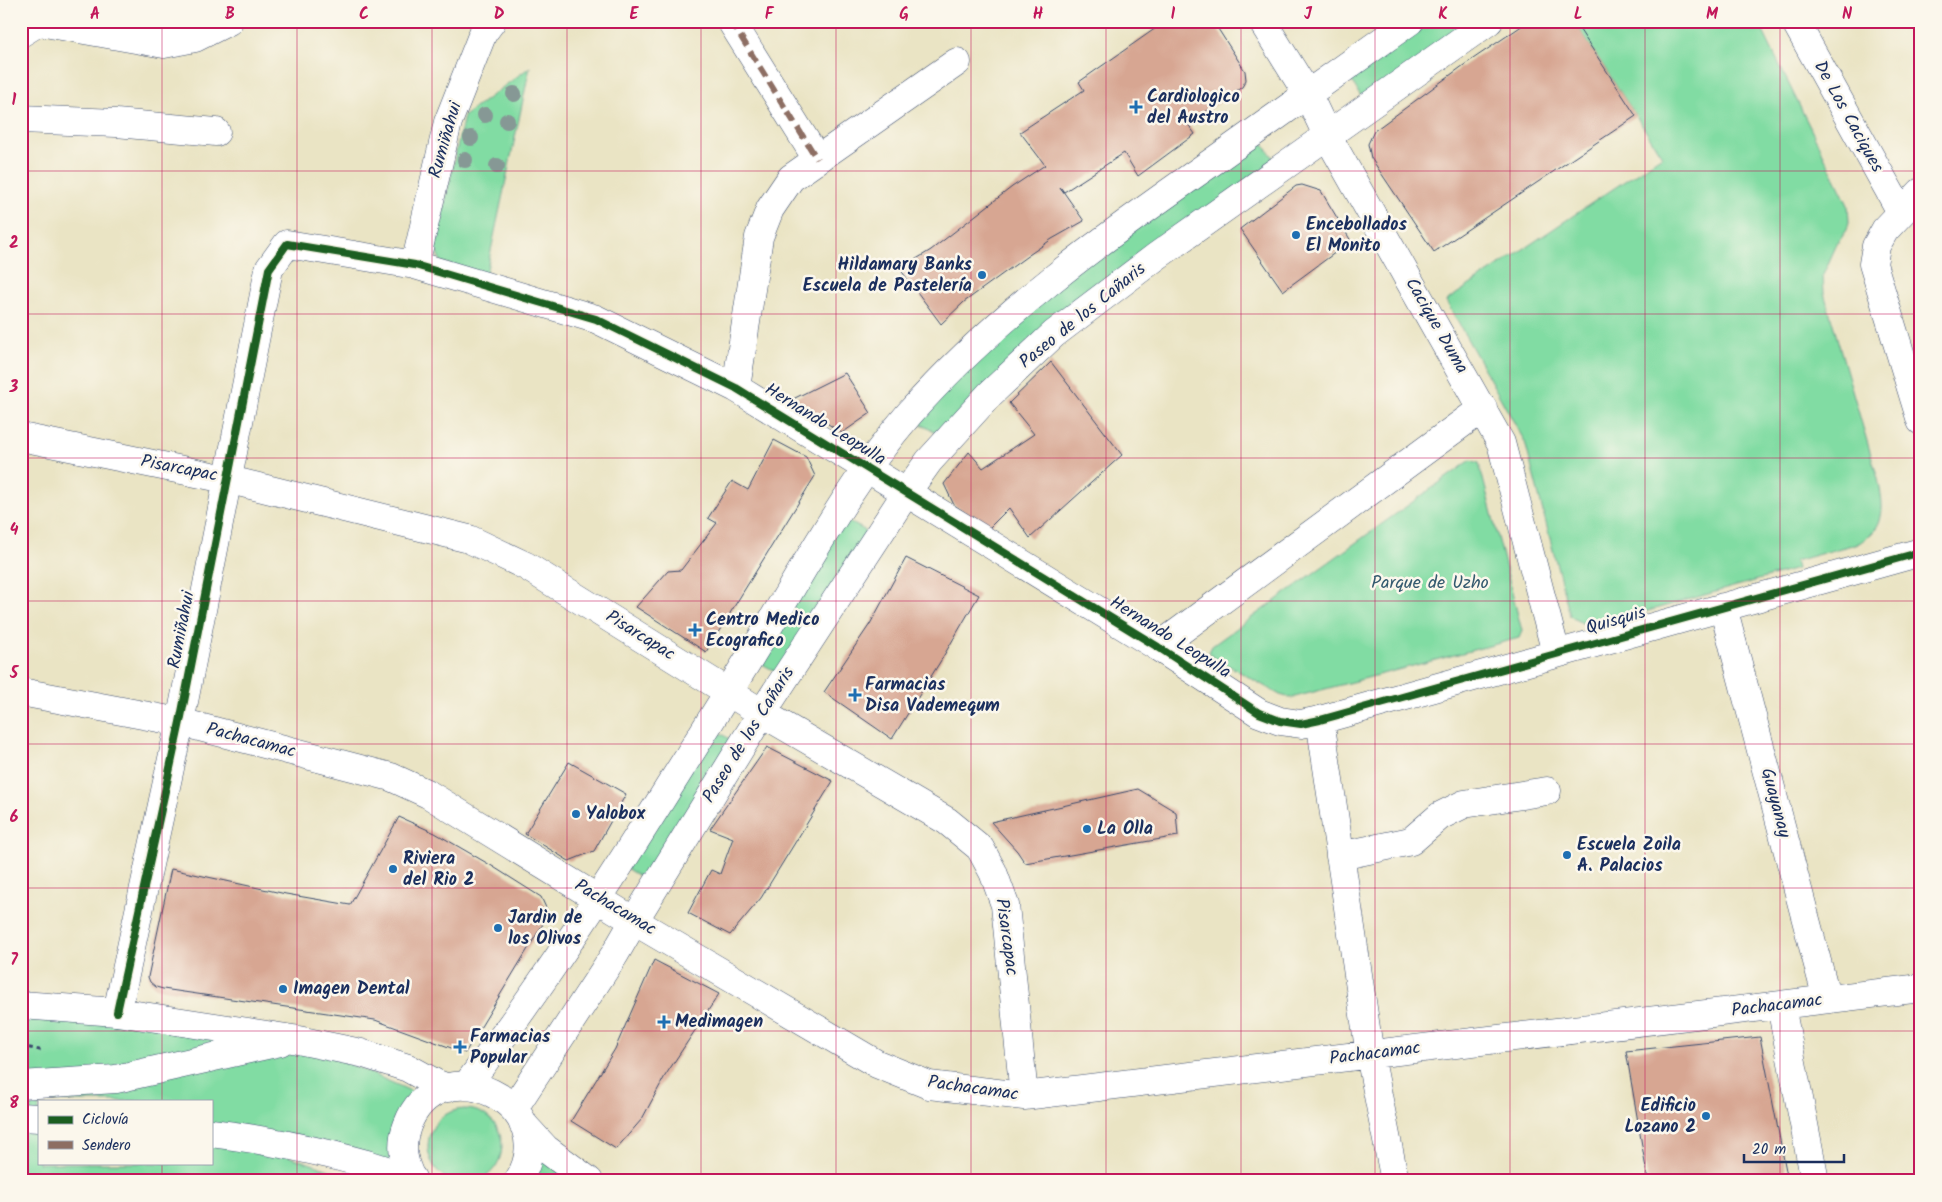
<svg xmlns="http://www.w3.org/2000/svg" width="1942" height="1202" font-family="Kalam,sans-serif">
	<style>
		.green { fill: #81dca3; stroke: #4e8680 }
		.water { fill: #4ab5c7; stroke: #327292 }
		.building { fill: #d7a692 }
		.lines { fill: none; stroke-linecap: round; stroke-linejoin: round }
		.minor-casing { stroke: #3a4a6d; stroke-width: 29 }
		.major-casing { stroke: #3a4a6d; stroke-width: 29 }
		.path { stroke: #3a4a6d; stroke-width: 3; stroke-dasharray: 4 4; stroke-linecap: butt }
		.minor { stroke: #fff; stroke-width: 28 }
		.major { stroke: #fff; stroke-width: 28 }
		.quiet { stroke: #8d6e63; stroke-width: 6; stroke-dasharray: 12 6; stroke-linecap: butt }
		.cycleway-casing { stroke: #fbf7ec; stroke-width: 11 }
		.cycleway { stroke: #1b5e20; stroke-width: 8 }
		.tree { fill: #869895 }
		.grid { fill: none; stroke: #c2185b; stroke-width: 1; stroke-opacity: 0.55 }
		.poi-dot { fill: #1f6fb2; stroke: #fbf7ec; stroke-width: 2 }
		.labels { text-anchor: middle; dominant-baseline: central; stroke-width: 5; stroke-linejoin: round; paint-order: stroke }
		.poi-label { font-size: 18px; font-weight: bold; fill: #1b2f5e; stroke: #fbf7ec; text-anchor: start }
		.street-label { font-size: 18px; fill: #1b2f5e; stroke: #fbf7ec }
		.park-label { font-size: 18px; fill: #345a6f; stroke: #fbf7ec }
		.neatline { fill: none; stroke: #c2185b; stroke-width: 2 }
		.grid-label { font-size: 16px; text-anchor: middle; font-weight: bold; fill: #c2185b }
	</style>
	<rect width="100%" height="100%" fill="#fbf7ec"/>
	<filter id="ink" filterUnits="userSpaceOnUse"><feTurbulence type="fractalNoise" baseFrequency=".02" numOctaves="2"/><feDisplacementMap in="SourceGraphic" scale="10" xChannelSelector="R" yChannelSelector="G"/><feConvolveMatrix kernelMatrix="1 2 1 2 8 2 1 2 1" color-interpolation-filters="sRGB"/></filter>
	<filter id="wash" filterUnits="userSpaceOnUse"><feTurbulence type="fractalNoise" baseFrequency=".0096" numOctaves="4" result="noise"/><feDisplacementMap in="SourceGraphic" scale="20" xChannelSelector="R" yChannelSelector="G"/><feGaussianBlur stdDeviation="1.12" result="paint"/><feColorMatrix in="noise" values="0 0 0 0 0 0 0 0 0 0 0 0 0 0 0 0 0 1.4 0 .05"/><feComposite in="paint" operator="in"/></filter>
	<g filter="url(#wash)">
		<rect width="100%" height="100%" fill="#eae4c4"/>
		<path class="green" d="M1410 21H1489L1367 106 1344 69Z
			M1574 21H1758L1848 205 1849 222 1847 230 1837 244 1823 275 1824 293 1878 479C1884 506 1887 527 1859 543L1795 561 1797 569 1591 627 1576 620 1570 616 1525 442 1446 301 1662 156Z
			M530 67 486 274 441 262 435 248 464 116Z
			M1255 132 1281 169 1157 256 947 440 908 416 968 352Z
			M1471 460 1479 463 1522 631 1519 638 1291 698 1280 695 1212 656 1209 652 1212 646Z
			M837 515 877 537 785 677 750 657Z
			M707 725 741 746 655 886 619 864Z
			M21 1005 293 1039 427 1098 405 1165 211 1133V1101H39V1114L21 1112Z
			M428 1146a37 37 0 1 1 74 0a37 37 0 1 1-74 0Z
			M21 1131 39 1132V1163H211V1144L279 1153 362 1181H129L21 1174Z
			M535 1155 577 1181H530Z"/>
		<path class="water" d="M21 1174H26L129 1181H21Z"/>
		<g id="blocks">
			<path class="building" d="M1166 21H1213L1245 71 1246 80 1242 87 1188 124 1195 134 1138 176 1124 153 1064 192 1060 187 1084 221 1052 239 1026 257 964 302 941 324 900 269 931 250 1012 187 1045 165 1020 132 1084 90 1079 82Z
				M1529 21H1574L1636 116 1434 252 1371 158 1368 144 1374 131 1464 65Z
				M1302 185 1321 191 1351 241 1283 291 1240 229 1296 186Z
				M1051 362 1122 455 1030 538 1009 508 989 528 954 505 944 484 969 452 983 468 1034 434 1009 403Z
				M845 373 871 413 842 433 791 400Z
				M774 440 806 457 815 476 706 652 636 607 668 571 681 570 717 523 708 518 732 481 748 490Z
				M906 558 979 595 940 662 892 739 824 692 870 624Z
				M767 747 833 781 761 898 730 935 688 913 711 870 720 874 733 838 710 829Z
				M569 762 626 794 594 851 569 861 525 834Z
				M1138 789 1176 812 1178 836 1025 863 1017 851 991 822Z
				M399 817 435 833 492 866 541 897 547 910 546 919 465 1053 375 1020 163 989 156 987 150 982 148 977 171 869 286 894 350 905Z
				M654 960 719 994 665 1076 642 1119 616 1149 571 1121 615 1049Z
				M1760 1037 1788 1181H1648L1626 1051Z"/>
		</g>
	</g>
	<g filter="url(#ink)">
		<use href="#blocks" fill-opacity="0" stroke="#3a4a6d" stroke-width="1"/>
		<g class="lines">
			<g class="minor-casing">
				<path id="minor" d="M731 21 817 159
					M1262 21 1308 95 1327 135 1501 443 1556 653
					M1795 21 1901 212
					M21 33 39 22 164 44 195 38 229 21
					M21 119 116 123 216 132
					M1921 192 1885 230 1876 246 1873 264 1921 421
					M415 265 448 122 483 33 492 21
					M736 388 759 237 770 209 791 178 957 62
					M21 437 226 479 469 539 526 566 762 713 947 821 980 848 993 872 1005 905 1024 1096
					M1723 607 1827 999
					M1158 647 1483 408
					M21 692 180 722 391 777 428 794 634 921 877 1064 929 1085 1024 1096 1921 988
					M1320 720 1370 1055 1395 1181
					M1340 856 1411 841 1440 816 1464 804 1547 791
					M1781 1006 1815 1181
					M117 1012 180 722 269 269 287 244 415 265 596 319 736 388 1158 647 1259 713 1280 721 1301 724 1320 720 1921 552"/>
			</g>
			<g class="major-casing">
				<path id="major" d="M21 1005 117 1012 293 1039 361 1053 408 1068 435 1083 448 1088
					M21 1085 116 1079 280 1042
					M466 1086C570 950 660 802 750 657 801 575 846 487 909 414 997 314 1106 236 1215 160 1280 114 1345 68 1410 21
					M514 1108 615 954 634 921 762 713 906 493 929 461 990 394 1054 334 1157 256 1489 21
					M21 1117 39 1118
					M523 1124 546 1149 589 1181
					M211 1133C280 1141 346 1156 412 1178
					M413 1181C403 1164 400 1144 407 1126 438 1042 566 1104 518 1181"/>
			</g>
			<path class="path" d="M21 1046 44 1051"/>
			<use href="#minor" class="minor"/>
			<use href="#major" class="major"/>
			<path class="quiet" d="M731 21 817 159"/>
			<g class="cycleway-casing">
				<path id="cycleway" d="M117 1012 180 722 269 269 287 244 415 265 596 319 736 388 1158 647 1259 713 1280 721 1301 724 1320 720 1921 552"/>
			</g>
			<use href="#cycleway" class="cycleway"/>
		</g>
		<g class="tree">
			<circle cx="514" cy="94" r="8"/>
			<circle cx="485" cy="115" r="8"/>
			<circle cx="507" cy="121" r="8"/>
			<circle cx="471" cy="138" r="8"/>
			<circle cx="465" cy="160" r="8"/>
			<circle cx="497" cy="166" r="8"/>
		</g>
	</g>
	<path class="grid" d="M162 21V1101M297 21V1181M432 21V1181M567 21V1181M701 21V1181M836 21V1181M971 21V1181M1106 21V1181M1241 21V1181M1375 21V1181M1510 21V1181M1645 21V1181M1780 21V1181M21 171H1921M21 314H1921M21 458H1921M21 601H1921M21 744H1921M21 888H1921M21 1031H1921M162 1163V1181"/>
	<g class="poi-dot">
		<path d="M1133.5 99.5h5v5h5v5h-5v5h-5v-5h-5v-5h5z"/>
		<circle cx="1296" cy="235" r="5"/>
		<circle cx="982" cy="275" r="5"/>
		<path d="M692.5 622.5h5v5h5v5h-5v5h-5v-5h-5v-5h5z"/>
		<path d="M852.5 687.5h5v5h5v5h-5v5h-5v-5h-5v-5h5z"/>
		<circle cx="576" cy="814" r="5"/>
		<circle cx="1087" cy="829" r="5"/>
		<circle cx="1567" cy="855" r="5"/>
		<circle cx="393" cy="869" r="5"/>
		<circle cx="498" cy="928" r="5"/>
		<circle cx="283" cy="989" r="5"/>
		<path d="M661.5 1014.5h5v5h5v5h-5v5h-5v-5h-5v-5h5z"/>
		<path d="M457.5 1039.5h5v5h5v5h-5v5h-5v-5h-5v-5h5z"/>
		<circle cx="1706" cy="1116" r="5"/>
	</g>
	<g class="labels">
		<g class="poi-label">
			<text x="1147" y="97">Cardiologico<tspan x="1147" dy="21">del Austro</tspan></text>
			<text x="1306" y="225">Encebollados<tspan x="1306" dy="21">El Monito</tspan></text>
			<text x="972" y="265" text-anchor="end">Hildamary Banks<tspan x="972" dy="21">Escuela de Pastelería</tspan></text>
			<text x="706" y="620">Centro Medico<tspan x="706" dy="21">Ecografico</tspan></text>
			<text x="865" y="685">Farmacias<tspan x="865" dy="21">Disa Vademequm</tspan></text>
			<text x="586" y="814">Yalobox</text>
			<text x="1097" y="829">La Olla</text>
			<text x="1577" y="845">Escuela Zoila<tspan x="1577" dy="21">A. Palacios</tspan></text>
			<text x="403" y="859">Riviera<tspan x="403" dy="21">del Rio 2</tspan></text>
			<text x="508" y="918">Jardin de<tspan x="508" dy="21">los Olivos</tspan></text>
			<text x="293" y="989">Imagen Dental</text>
			<text x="675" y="1022">Medimagen</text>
			<text x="470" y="1037">Farmacias<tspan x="470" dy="21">Popular</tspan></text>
			<text x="1696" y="1106" text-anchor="end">Edificio<tspan x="1696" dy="21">Lozano 2</tspan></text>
		</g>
		<g class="street-label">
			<text transform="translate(1848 117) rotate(61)">De Los Caciques</text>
			<text transform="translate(446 140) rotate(-74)">Rumiñahui</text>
			<text transform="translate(1083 316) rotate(-39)">Paseo de los Cañaris</text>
			<text transform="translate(1436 326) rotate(60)">Cacique Duma</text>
			<text transform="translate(825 425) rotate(32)">Hernando Leopulla</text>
			<text transform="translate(179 469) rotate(11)">Pisarcapac</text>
			<text transform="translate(1616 621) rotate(-16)">Quisquis</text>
			<text transform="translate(182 630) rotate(-79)">Rumiñahui</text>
			<text transform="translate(640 636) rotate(32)">Pisarcapac</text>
			<text transform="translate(1170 638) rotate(32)">Hernando Leopulla</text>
			<text transform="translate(749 735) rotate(-58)">Paseo de los Cañaris</text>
			<text transform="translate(251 741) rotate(15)">Pachacamac</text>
			<text transform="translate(1775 803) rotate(75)">Guayanay</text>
			<text transform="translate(615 908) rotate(31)">Pachacamac</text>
			<text transform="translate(1006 937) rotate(82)">Pisarcapac</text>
			<text transform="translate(1777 1006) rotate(-7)">Pachacamac</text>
			<text transform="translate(1375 1054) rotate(-7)">Pachacamac</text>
			<text transform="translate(973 1089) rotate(8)">Pachacamac</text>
		</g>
		<g class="park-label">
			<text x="1430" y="583">Parque de Uzho</text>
		</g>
	</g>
	<rect width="1942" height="1202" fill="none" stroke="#fbf7ec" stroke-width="55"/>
	<rect x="38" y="1100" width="175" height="65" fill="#fbf7ec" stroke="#a1a7b3"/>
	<rect x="48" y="1116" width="25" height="8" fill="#1b5e20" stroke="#a1a7b3"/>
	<text x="82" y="1124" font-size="15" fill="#1b2f5e">Ciclovía</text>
	<rect x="48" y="1141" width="25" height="8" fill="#8d6e63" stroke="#a1a7b3"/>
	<text x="82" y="1150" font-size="15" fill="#1b2f5e">Sendero</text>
	<path d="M1744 1154v8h100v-8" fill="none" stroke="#1b2f5e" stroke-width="2.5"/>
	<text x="1752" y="1154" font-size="15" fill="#1b2f5e" stroke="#fbf7ec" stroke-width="4" paint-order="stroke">20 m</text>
	<rect x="28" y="28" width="1886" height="1146" class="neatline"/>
	<g class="grid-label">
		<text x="95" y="19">A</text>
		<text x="230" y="19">B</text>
		<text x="364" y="19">C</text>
		<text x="499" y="19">D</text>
		<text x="634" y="19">E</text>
		<text x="769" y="19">F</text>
		<text x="904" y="19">G</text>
		<text x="1038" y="19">H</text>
		<text x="1173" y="19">I</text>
		<text x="1308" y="19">J</text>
		<text x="1443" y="19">K</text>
		<text x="1578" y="19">L</text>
		<text x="1712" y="19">M</text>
		<text x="1847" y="19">N</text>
		<text x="14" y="105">1</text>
		<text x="14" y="248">2</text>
		<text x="14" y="392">3</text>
		<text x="14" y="535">4</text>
		<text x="14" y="678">5</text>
		<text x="14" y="822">6</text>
		<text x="14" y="965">7</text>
		<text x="14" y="1108">8</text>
	</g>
</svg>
